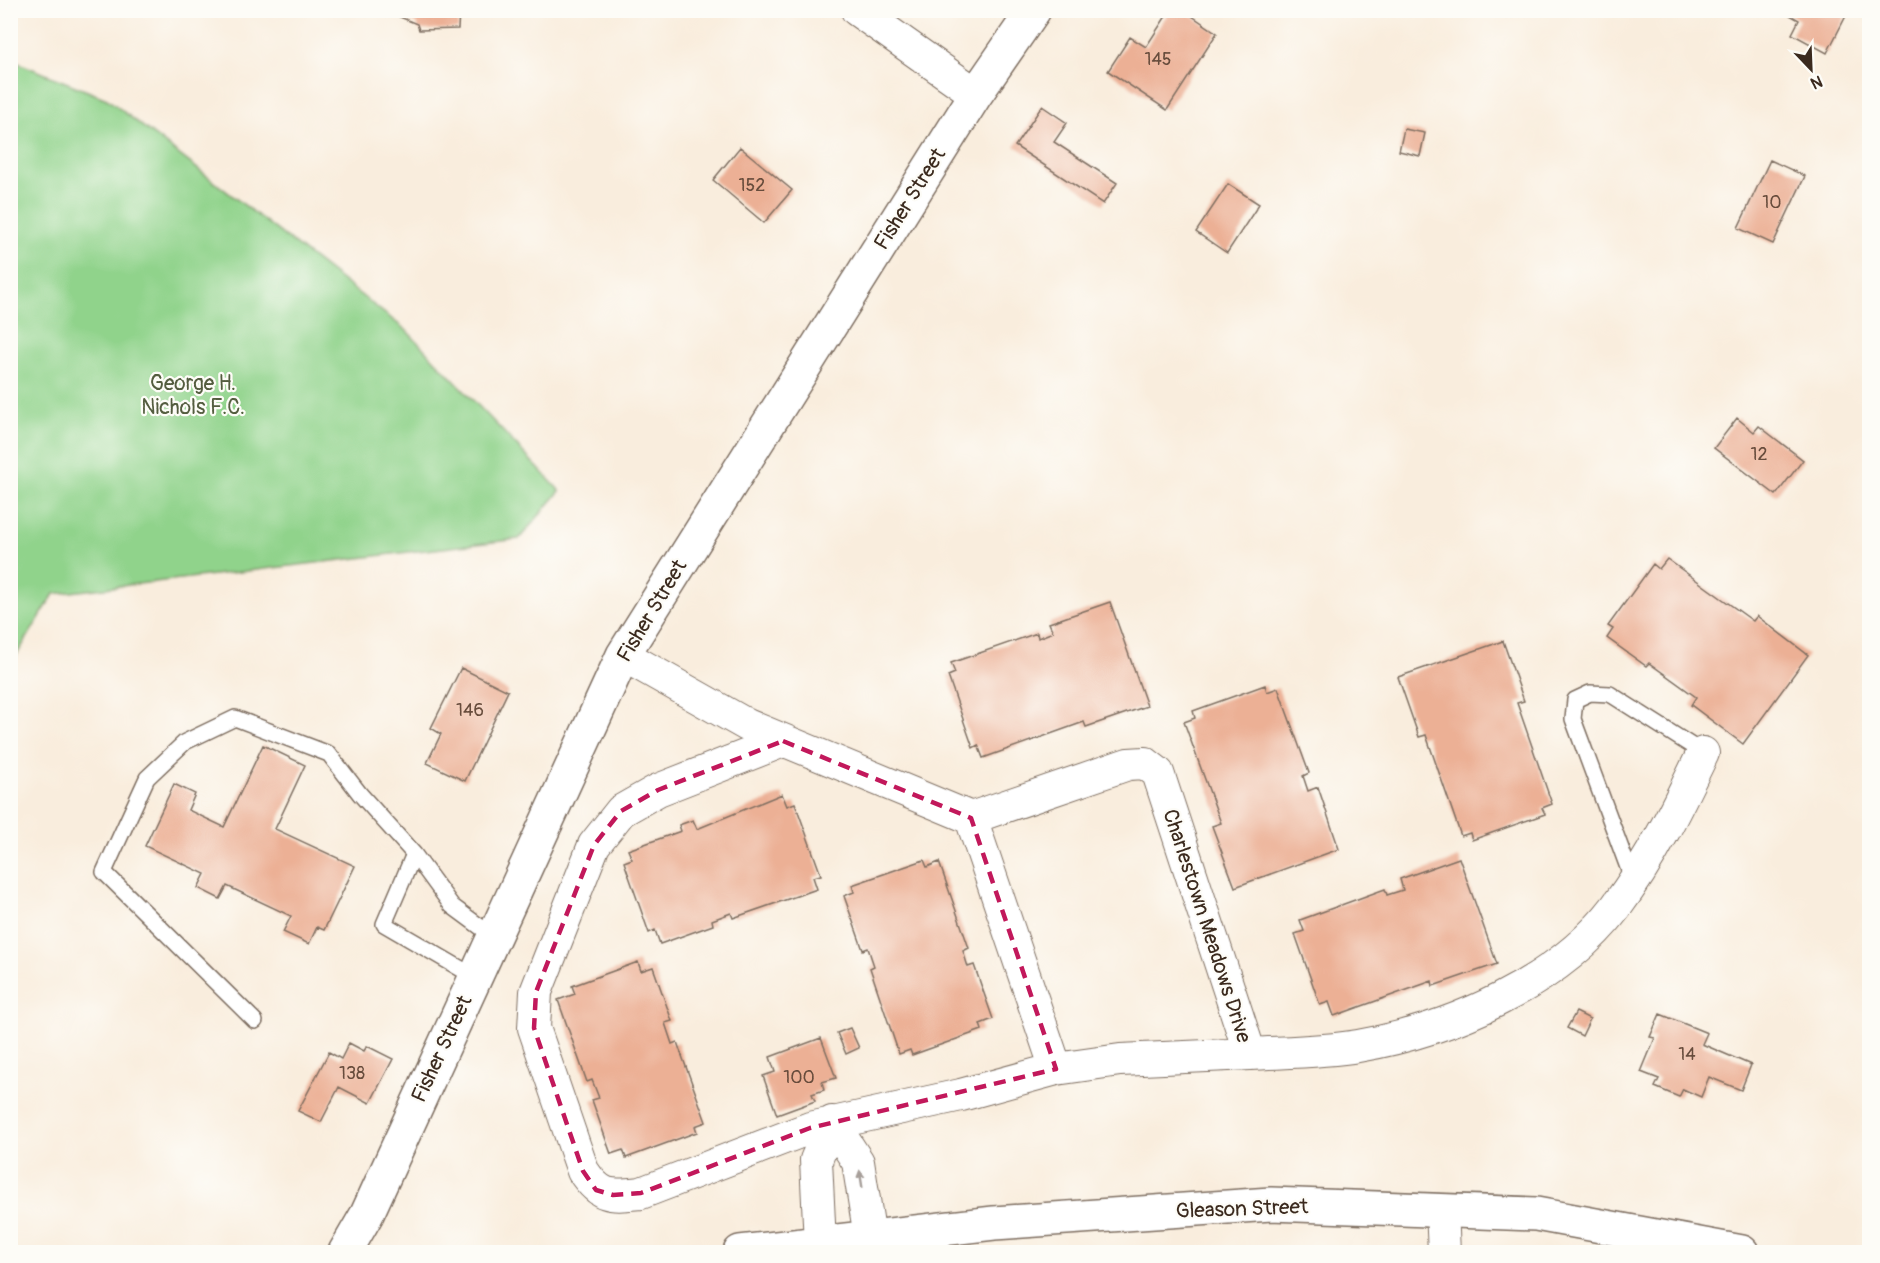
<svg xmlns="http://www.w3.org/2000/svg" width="1880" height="1263" font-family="Pangolin,sans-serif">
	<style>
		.green { fill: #90d38b; stroke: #667e54; stroke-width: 1.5 }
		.building { fill: #ecb095 }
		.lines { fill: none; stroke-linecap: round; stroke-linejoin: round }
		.lane-casing { stroke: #7e6e61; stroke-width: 18 }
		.street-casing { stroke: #7e6e61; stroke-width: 34 }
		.secondary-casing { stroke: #7e6e61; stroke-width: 36 }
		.lane { stroke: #fff; stroke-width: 15 }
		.street { stroke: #fff; stroke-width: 32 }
		.secondary { stroke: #fff; stroke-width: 33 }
		.oneway { fill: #a79f9a }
		.marked { fill: none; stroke: #c2185b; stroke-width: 4.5; stroke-dasharray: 12 8; stroke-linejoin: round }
		.labels { text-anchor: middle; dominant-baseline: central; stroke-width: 4.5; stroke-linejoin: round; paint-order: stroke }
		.number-label { font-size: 18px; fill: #674c3c }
		.street-label { font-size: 21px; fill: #3b2a1e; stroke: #fdfcf7 }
		.park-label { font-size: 21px; fill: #545d3f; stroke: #fdfcf7 }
	</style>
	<rect width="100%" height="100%" fill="#fdfcf7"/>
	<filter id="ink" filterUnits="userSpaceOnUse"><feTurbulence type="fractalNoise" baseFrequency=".0167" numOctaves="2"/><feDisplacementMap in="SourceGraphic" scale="12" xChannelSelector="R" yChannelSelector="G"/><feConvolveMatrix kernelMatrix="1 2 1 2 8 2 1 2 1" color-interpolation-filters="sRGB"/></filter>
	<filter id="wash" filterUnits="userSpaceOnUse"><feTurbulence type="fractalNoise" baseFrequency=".008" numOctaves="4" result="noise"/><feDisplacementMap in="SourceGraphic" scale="24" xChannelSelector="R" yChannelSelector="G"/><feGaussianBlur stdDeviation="1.35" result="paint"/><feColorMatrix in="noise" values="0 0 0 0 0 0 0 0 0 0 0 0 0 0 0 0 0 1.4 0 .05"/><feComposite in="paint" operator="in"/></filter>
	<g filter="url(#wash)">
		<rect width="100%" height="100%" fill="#f9eddd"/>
		<path class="green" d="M11 60 107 99 406 330 560 491 519 539 54 594 11 664Z"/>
		<g id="blocks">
			<path class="building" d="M383 10H459L458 29 419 30 417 24Z
				M1170 10H1183L1217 33 1167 110 1108 71 1130 37 1146 47Z
				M1781 10H1849L1827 53 1792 34 1799 20Z
				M1042 106 1067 123 1054 142 1117 183 1103 204 1015 146Z
				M1404 129 1425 133 1420 156 1399 151Z
				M740 147 792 190 764 223 713 180Z
				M1770 160 1805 176 1773 244 1738 228Z
				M1228 184 1259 204 1227 253 1196 232Z
				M1737 418 1754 432 1759 426 1803 460 1776 495 1714 448Z
				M1667 559 1753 621 1757 616 1808 655 1743 744 1691 705 1696 697 1649 663 1646 666 1607 638 1613 629 1608 626 1653 564 1659 569Z
				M1110 602 1147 706 1086 727 1084 722 983 758 978 745 973 748 948 676 955 673 951 663 1037 633 1038 638 1053 632 1049 623Z
				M1503 641 1524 701 1517 703 1552 804 1542 808 1545 814 1472 840 1470 833 1461 836 1426 735 1419 737 1398 677Z
				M461 668 508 691 465 781 427 763 441 734 431 728Z
				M1265 685 1267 692 1278 688 1309 773 1303 776 1308 791 1318 787 1339 849 1235 887 1212 826 1221 823 1184 722 1195 718 1193 711Z
				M263 745 305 765 275 829 355 866 324 930 317 927 309 944 283 932 291 916 227 886 220 899 198 888 205 874 145 846 174 784 195 794 188 810 224 827Z
				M782 794 787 806 795 803 821 875 813 877 817 889 733 918 731 913 712 920 713 925 660 944 655 930 649 933 624 862 632 859 628 850 681 831 679 825 693 820 697 829Z
				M1459 858 1497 964 1433 986 1432 981 1334 1016 1329 1002 1320 1005 1295 934 1304 931 1300 920 1385 889 1387 895 1403 890 1400 879Z
				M924 860 927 867 939 862 969 948 963 951 968 967 974 965 993 1019 980 1024 982 1030 912 1055 910 1050 899 1054 870 968 874 966 868 948 863 950 844 896 854 892 852 885Z
				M638 962 641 971 653 967 672 1021 665 1023 672 1044 677 1042 706 1122 695 1126 697 1132 626 1158 623 1150 611 1154 592 1100 599 1098 592 1080 587 1082 558 1000 575 994 572 986Z
				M1576 1012 1590 1019 1582 1036 1567 1028Z
				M1660 1014 1707 1033 1702 1044 1751 1065 1741 1090 1709 1077 1701 1097 1683 1089 1679 1097 1655 1087 1659 1079 1641 1072 1655 1038 1650 1037Z
				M850 1028 859 1048 846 1054 837 1033Z
				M821 1038 836 1078 822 1082 824 1090 812 1094 815 1101 777 1115 763 1076 775 1072 770 1057Z
				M349 1043 364 1051 367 1046 393 1059 370 1103 339 1087 321 1122 298 1111 329 1052 341 1059Z"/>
		</g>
	</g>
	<g filter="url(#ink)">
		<use href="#blocks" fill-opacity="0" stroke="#7e6e61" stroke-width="1.5"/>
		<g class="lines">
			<g class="lane-casing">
				<path id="lane" d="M414 854 384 924 475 977
					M1633 881 1573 719 1575 700 1590 693 1610 694 1703 753
					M255 1021 104 872 147 778 185 742 235 718 329 754 360 794 414 854 452 906 494 937"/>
			</g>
			<g class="street-casing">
				<path id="street" d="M857 10 976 94
					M623 655 747 725 971 818 1128 764 1145 763 1158 773 1250 1054C1286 1052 1322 1052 1358 1046 1451 1030 1558 983 1616 907 1652 859 1677 807 1703 753
					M783 741 658 790 621 811 594 845 536 992 534 1028 583 1171C601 1198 610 1196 641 1193L810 1128 961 1095 1056 1069 971 818
					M1056 1069 1120 1060 1250 1054
					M1442 1211 1444 1252
					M820 1244 816 1160 832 1122 858 1162 870 1237"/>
			</g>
			<g class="secondary-casing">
				<path id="secondary" d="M345 1252 367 1214 623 655 976 94 1034 10
					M740 1252 994 1223 1271 1204 1536 1214 1742 1252"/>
			</g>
			<use href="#lane" class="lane"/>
			<use href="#street" class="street"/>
			<use href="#secondary" class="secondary"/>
		</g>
		<defs><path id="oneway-solid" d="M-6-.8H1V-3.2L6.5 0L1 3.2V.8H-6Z" transform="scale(1.5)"/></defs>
		<use class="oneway" href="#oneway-solid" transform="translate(861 1179) rotate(-99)"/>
	</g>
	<path class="marked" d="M783 741 971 818 1056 1069 810 1128 641 1193 613 1195 596 1190 583 1171 534 1028 536 992 594 845 621 811 658 790Z"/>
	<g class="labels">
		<g class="number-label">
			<text x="1158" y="59">145</text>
			<text x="752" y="185">152</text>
			<text x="1772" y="202">10</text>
			<text x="1759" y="454">12</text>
			<text x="470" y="710">146</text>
			<text x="1687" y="1054">14</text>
			<text x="352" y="1073">138</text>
			<text x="799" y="1077">100</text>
		</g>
		<g class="street-label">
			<text transform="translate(910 199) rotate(-58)">Fisher Street</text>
			<text transform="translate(652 611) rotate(-59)">Fisher Street</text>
			<text transform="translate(1207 926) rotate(72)">Charlestown Meadows Drive</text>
			<text transform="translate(442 1049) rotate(-65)">Fisher Street</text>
			<text transform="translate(1242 1209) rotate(-2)">Gleason Street</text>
		</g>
		<g class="park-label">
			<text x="193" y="383">George H.<tspan x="193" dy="24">Nichols F.C.</tspan></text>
		</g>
	</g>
	<rect width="1880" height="1263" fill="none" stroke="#fdfcf7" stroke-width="36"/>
	<g transform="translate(1811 69) rotate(157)" stroke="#fdfcf7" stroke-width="4.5" paint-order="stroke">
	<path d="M0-4.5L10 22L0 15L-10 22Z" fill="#3b2a1e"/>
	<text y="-9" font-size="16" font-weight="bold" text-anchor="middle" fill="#3b2a1e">N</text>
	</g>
</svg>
